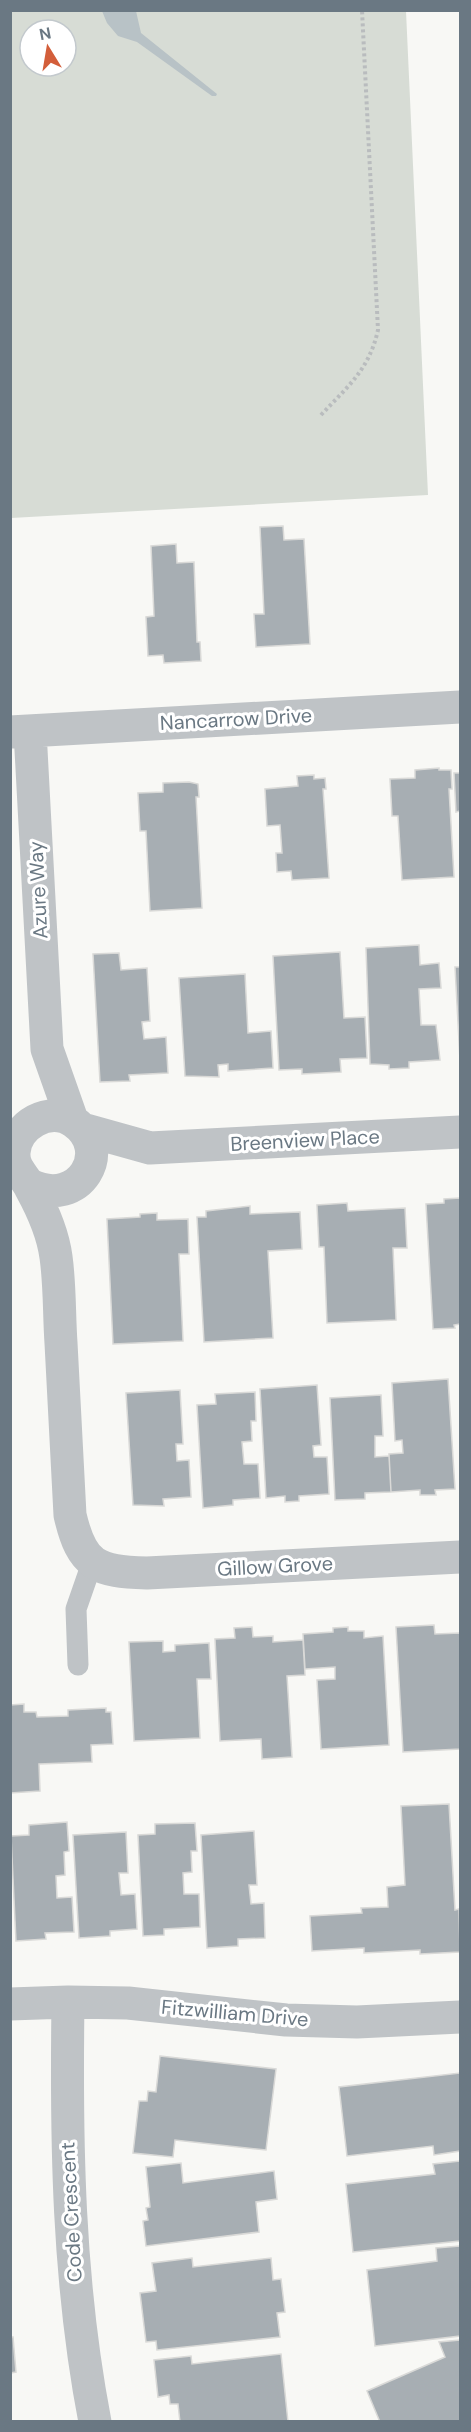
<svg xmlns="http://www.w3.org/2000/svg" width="471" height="2432" font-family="'DM Sans',sans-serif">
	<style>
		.green { fill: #d7dcd5; fill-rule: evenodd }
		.water { fill: #b8c2c6 }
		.building { fill: #a7aeb3; stroke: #d9d9d7; stroke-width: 1.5 }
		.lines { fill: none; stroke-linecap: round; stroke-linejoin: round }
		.path { stroke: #b9bcbe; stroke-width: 4; stroke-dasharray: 3 3; stroke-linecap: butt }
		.service { stroke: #bfc3c6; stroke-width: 21 }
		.minor { stroke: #bfc3c6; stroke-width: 33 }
		.labels { text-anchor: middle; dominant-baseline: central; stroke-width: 6; stroke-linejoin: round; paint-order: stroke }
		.street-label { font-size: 20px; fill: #6a7883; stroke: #fff }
	</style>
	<rect width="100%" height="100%" fill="#f8f8f5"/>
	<path class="green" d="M11 11H406L428 495 11 518ZM30 30H66V66H30Z"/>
	<path class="water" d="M102 11H136L141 33 217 94 216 96H212L137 42 118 36 107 23Z"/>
	<path class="building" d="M283 526 284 540 304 539 310 644 256 647 254 614H264L260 527Z
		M176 544 177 563 194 562 197 642H200L201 661 164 663 163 655 148 656 146 617 154 616 151 546Z
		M439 768V770H451L452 789H449L454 877 402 880 398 816H392L390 779 415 778V770Z
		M454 773H460V811L456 812Z
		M314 775V779L325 778 326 789H323L329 878 292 880 291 871 277 872 276 853H282L280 825 267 826 265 789 298 786 297 776Z
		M189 782 198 784 199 797H196L202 908 150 911 146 831H140L138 793 163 792V783Z
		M419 945 420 965 439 963 441 988 419 989 421 1025H436L440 1060 409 1062V1068L389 1069V1065L370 1064 366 948Z
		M340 952 344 1018 365 1017 367 1058 340 1059 341 1072 302 1074V1069L279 1070 273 956Z
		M119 953 121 970 147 968 150 1021 142 1022 144 1039 166 1037 168 1073 129 1075 130 1081 100 1082 93 954Z
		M455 967H460V1060Z
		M245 974 248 1033 271 1031 273 1068 228 1071V1064L218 1065 219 1077 185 1076 179 978Z
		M460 1198V1324L454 1325 455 1328 433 1329 426 1204 444 1203V1199Z
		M347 1203 348 1211 405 1208 407 1248H393L396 1320 327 1323 324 1247H319L317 1205Z
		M250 1206V1214L300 1212 302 1249 268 1251 273 1338 204 1342 197 1217H206V1211Z
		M157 1213V1220L188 1219 189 1254H179L183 1341 113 1344 107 1219 140 1217V1214Z
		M448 1379 455 1489 435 1490 436 1495H420V1490L391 1492 389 1454 403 1453 402 1440 395 1441 392 1383Z
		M317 1385 321 1445 313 1446 314 1457H327L329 1494 299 1496V1501L285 1502V1496L266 1498 260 1389Z
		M180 1390 183 1444H176L177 1461 189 1460 191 1497 163 1499 164 1506 133 1505 126 1393Z
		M255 1392 256 1421H251L252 1441 242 1442 244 1464H258L260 1498 233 1500V1505L203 1508 197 1405 216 1404 215 1394Z
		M381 1395 383 1436H375V1457L389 1456 391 1492 365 1493V1499L335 1500 330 1398Z
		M434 1625 435 1634 460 1633V1749L403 1752 396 1627Z
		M252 1627 253 1637 273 1636V1642L303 1640 305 1675 287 1676 292 1757 262 1759 261 1739 220 1741 215 1639 235 1638 234 1628Z
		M348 1627V1631H364V1638L383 1636 389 1745 321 1749 317 1680 335 1679V1667L305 1669 303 1634 333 1632V1628Z
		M163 1641V1652L175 1651V1645L209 1643 211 1679H197L200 1738 134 1741 129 1642Z
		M24 1704V1712H36L37 1717 68 1716V1710L106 1708V1712H111L113 1744 91 1745 92 1762 39 1764 40 1791 10 1793V1705Z
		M449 1804 455 1910 459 1909 460 1952 420 1954V1950L364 1953V1948L312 1951 310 1916 362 1913 361 1908 388 1907 387 1887 405 1885 401 1806Z
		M67 1822 69 1851 64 1852 65 1875 56 1876 57 1898 72 1897 74 1932 45 1933 46 1939 16 1941 11 1836 29 1835V1825Z
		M195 1823 197 1851H191L192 1872 183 1873 184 1894H199L200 1927 164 1929V1935L143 1936 138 1835 155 1834V1824Z
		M254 1831 257 1885H249L251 1904 264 1903 265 1938 238 1939V1946L207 1948 201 1835Z
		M126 1832 128 1873H119L121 1895 135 1894 137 1929 110 1931V1936L79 1938 73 1835Z
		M160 2056 276 2069 266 2150 175 2140 173 2157 133 2153 139 2101H147L148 2091 156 2092Z
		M460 2073V2151L434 2155 433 2146 347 2156 339 2087Z
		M460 2161V2241L353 2252 346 2184 435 2174 433 2164Z
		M181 2163 183 2183 274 2171 277 2199 256 2202 259 2232 146 2246 143 2221 148 2220 146 2208 150 2207 146 2167Z
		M460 2246V2336L375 2346 367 2270 437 2261 436 2248Z
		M192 2258 193 2267 271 2258 273 2280 281 2279 285 2312 277 2313 280 2337 157 2350 156 2341 146 2342 140 2293 156 2291 152 2263Z
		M10 2337H13L16 2372 10 2373Z
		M460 2340V2422H380L367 2391 445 2357 439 2342Z
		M281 2354 288 2422H180L178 2404H170L169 2395 158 2397 154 2360 191 2356 192 2364Z"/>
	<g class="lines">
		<path class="path" d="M321 415C348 386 369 370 378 330L362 10"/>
		<path class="service" d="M78 1665 76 1609 92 1563"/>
		<path class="minor" d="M30 731 47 1049 72 1120
			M10 732 460 707
			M82 1129 150 1148 460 1132
			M30 1185C80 1209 114 1150 74 1122 50 1105 15 1125 14 1153 13 1169 25 1176 31 1189 42 1209 53 1234 56 1257 60 1285 59 1314 61 1343 64 1400 67 1457 70 1515 82 1567 97 1571 147 1573L460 1557
			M68 2002C66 2143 68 2282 95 2422
			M10 2004 68 2002 128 2003 286 2020 357 2022 460 2017"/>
	</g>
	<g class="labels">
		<g class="street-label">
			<text transform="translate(236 719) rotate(-3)">Nancarrow Drive</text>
			<text transform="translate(38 890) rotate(-93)">Azure Way</text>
			<text transform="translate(305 1140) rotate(-3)">Breenview Place</text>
			<text transform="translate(275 1566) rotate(-3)">Gillow Grove</text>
			<text transform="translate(235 2013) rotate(5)">Fitzwilliam Drive</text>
			<text transform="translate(71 2212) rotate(-93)">Code Crescent</text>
		</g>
	</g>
	<rect width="471" height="2432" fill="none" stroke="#6a7883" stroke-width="24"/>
	<g transform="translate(48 48) rotate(349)"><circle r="28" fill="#ffffff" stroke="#c3c9cd" stroke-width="1.5"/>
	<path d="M0-4.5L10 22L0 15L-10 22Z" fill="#d35e3a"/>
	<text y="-9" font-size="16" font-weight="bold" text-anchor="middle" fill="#6a7883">N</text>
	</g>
</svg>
